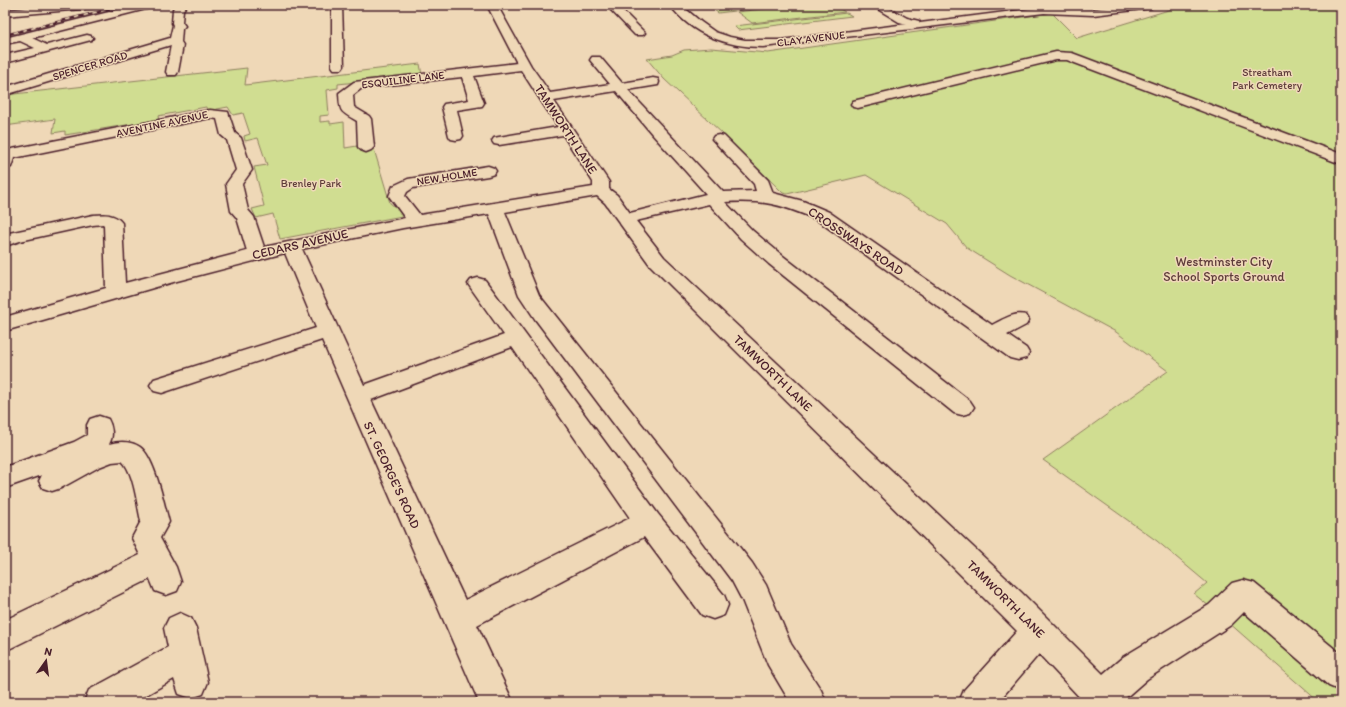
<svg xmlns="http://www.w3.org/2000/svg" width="1346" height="707" font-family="Itim,sans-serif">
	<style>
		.green { fill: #d0dd91; stroke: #8d7e5e }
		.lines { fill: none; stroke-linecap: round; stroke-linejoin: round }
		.minor-casing { stroke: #4a1f2b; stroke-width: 3 }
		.minor { fill: #efd8b7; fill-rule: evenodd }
		.rail-casing { stroke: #4a1f2b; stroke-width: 2.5 }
		.rail { stroke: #efd8b7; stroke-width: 1.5; stroke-dasharray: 4.5; stroke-linecap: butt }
		.labels { text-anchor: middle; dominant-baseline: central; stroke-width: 3; stroke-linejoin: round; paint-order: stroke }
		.far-street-label { font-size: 11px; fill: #4a1f2b; stroke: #efd8b7 }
		.far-park-label { font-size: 11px; fill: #5e3c3a; stroke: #efd8b7 }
		.street-label { font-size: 13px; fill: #4a1f2b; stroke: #efd8b7 }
		.park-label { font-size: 13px; fill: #5e3c3a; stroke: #efd8b7 }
	</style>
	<rect width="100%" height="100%" fill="#efd8b7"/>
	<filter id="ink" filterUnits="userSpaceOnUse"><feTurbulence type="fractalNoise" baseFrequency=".025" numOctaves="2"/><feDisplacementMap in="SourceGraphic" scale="8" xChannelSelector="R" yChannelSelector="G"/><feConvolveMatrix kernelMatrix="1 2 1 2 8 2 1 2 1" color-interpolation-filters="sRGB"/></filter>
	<g filter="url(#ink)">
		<path class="green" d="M766 5 768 7 718 13 714 10Z
			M797 5H834L845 12 752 23 737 12Z
			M1185 5H1341V702H1319L1220 615 1194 594 1207 583 1157 541 1043 460 1168 371 1116 332 1010 275 967 248 947 224 866 175 787 194 783 193 724 135 664 79 647 59 672 55 684 50 711 48 768 53 1052 13 1077 38Z
			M847 13 852 16 738 30 734 26Z
			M420 64 422 75 338 84V88L327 90 329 115 320 116V122L330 121V124L344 122 345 148 357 146 358 149 373 146 390 203 401 212 402 216 280 239 273 214 256 218 252 209 264 206 254 167 267 165 258 138 245 141 244 136 250 134 243 113 233 115 228 107 207 111 206 107 158 116 159 121 140 127 139 123 65 135V131L53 133 55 119 5 126V95L247 68 245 85Z"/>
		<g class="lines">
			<g class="minor-casing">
				<path id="minor" d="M58 5H97L92 8 5 16V10Z
					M137 5H155L154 7 32 38 47 45 87 35 91 36 93 38 91 40 5 63V55L35 48 20 41 5 44V38Z
					M176 5H187L183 10 182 22 185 26 182 29 181 42 183 45 178 72 176 75H168L166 72 171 45 5 95V87L170 38 173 25 172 23 173 9Z
					M332 5H342L344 66 342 69H334L332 66Z
					M487 5H497L531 66 550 93 610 84 590 60 592 57H600L622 83 653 78 658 79 659 82 658 85 628 90 723 192 756 191 754 184 712 139 714 136 719 135 724 136 768 180 773 193 803 201 829 212 992 325C1004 319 1014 312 1026 315L1029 320 1026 325 1007 335 1026 348 1029 353 1026 358 1018 360 1010 358 817 220C781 204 764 200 725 202L753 231 783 256 970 401 974 407 970 413 962 415 954 413 769 264 741 239 709 204 636 221 664 257 1021 592 1103 674 1123 657 1209 605 1232 583 1243 580 1254 583 1341 654V691L1329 686 1244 612 1231 625 1147 679 1123 700 1124 702H1084L1039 654 998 702H959L964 690 1017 631 650 265 605 203 597 196 505 212 539 295 752 563 766 585 791 644 821 690 826 702H790L768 665 742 600 732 581 535 319 519 295 489 214 403 228 302 249 364 385 504 335 468 284 471 280 478 278 485 280 658 514 724 595 728 605 724 615 713 619 702 615 644 537 477 625 513 702H479L322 340 162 393 154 391 150 385 154 379 316 328 285 253 177 281 5 331V317L106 288 104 225 103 224 93 225 20 241 5 246V235L9 233 93 215C104 214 115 213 122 223L125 283 247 251 237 218 231 211 226 184 236 170 227 140 221 135 217 119 210 118 14 158 11 167 5 169V151L7 150 210 110 228 112 235 133 241 138 252 170 242 184 248 210 254 217 264 247 405 218 389 196 393 186 408 179 488 166 494 168 496 171 494 174 488 176 413 188 407 192 405 196 420 215 593 187V182L563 135 499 145 494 144 492 141 494 138 499 137 558 127 521 70 474 76 484 103 482 106 457 110 463 136 461 139 456 140 451 139 449 136 442 107 444 104 469 100 462 77 362 88 353 95 354 107 369 116 371 119 374 147 371 150 366 152 361 150 358 147 357 121C340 111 340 113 339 93L354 82 517 63ZM616 91 652 134 706 194 630 213 617 195 609 189V182L554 101ZM512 347 630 518 465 600 371 400Z
					M606 5H617L645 33 643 35H635Z
					M670 5H681L701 22 715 32 730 37 745 40H781L907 24 899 22 871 5H884L907 18 919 21 920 23 1044 7 1093 9 1125 5H1156L1151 8 1093 15 1044 13 763 47C727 47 692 35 670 5Z
					M1334 5H1341V9Z
					M1056 52 1072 53 1341 154V164L1067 60H1056L858 108 853 107 851 104 853 101Z
					M99 416 108 419C112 426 114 436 109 444 119 441 132 441 140 447 155 458 164 504 169 522L160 538 176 567 181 582 177 591 166 595 155 591 150 579 5 651V620L140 555 132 538 141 521C137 505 134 472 122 461L112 462 99 467 61 488 52 491 43 488 39 481 42 475 5 488V467L74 442 87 435V425L90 419Z
					M180 613 191 618 196 628 208 682 203 694 191 698 179 694 174 679 134 702H84L89 690 168 647 164 628 169 618Z"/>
			</g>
			<use href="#minor" class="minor"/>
			<g class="rail-casing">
				<path id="rail" d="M5 35 126 5"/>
			</g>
			<use href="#rail" class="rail"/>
		</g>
	</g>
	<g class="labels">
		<g class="far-street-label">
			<text transform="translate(811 39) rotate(-7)">CLAY AVENUE</text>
			<text transform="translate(90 66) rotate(-17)">SPENCER ROAD</text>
			<text transform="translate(403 80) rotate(-7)">ESQUILINE LANE</text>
			<text transform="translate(162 124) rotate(-12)">AVENTINE AVENUE</text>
			<text transform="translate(447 177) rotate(-9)">NEW HOLME</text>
		</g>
		<g class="far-park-label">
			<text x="1267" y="72">Streatham<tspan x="1267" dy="13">Park Cemetery</tspan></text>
			<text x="311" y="183">Brenley Park</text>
		</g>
		<g class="street-label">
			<text transform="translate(566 129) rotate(57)">TAMWORTH LANE</text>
			<text transform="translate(856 241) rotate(34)">CROSSWAYS ROAD</text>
			<text transform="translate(300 244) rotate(-13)">CEDARS AVENUE</text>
			<text transform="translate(773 373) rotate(44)">TAMWORTH LANE</text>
			<text transform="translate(392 475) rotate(65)">ST. GEORGE'S ROAD</text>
			<text transform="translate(1006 599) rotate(45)">TAMWORTH LANE</text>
		</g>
		<g class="park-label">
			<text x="1224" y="261">Westminster City<tspan x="1224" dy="15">School Sports Ground</tspan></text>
		</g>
	</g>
	<rect width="1346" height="707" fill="none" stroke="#efd8b7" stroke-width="20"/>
	<rect x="10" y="10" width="1326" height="687" fill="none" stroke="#4a1f2b" stroke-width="1.5" filter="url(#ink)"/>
	<g transform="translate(46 661) rotate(14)" stroke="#efd8b7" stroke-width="3" paint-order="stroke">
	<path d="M0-3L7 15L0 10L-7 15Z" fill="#4a1f2b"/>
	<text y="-6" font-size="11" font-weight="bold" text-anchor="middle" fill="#4a1f2b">N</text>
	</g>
</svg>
